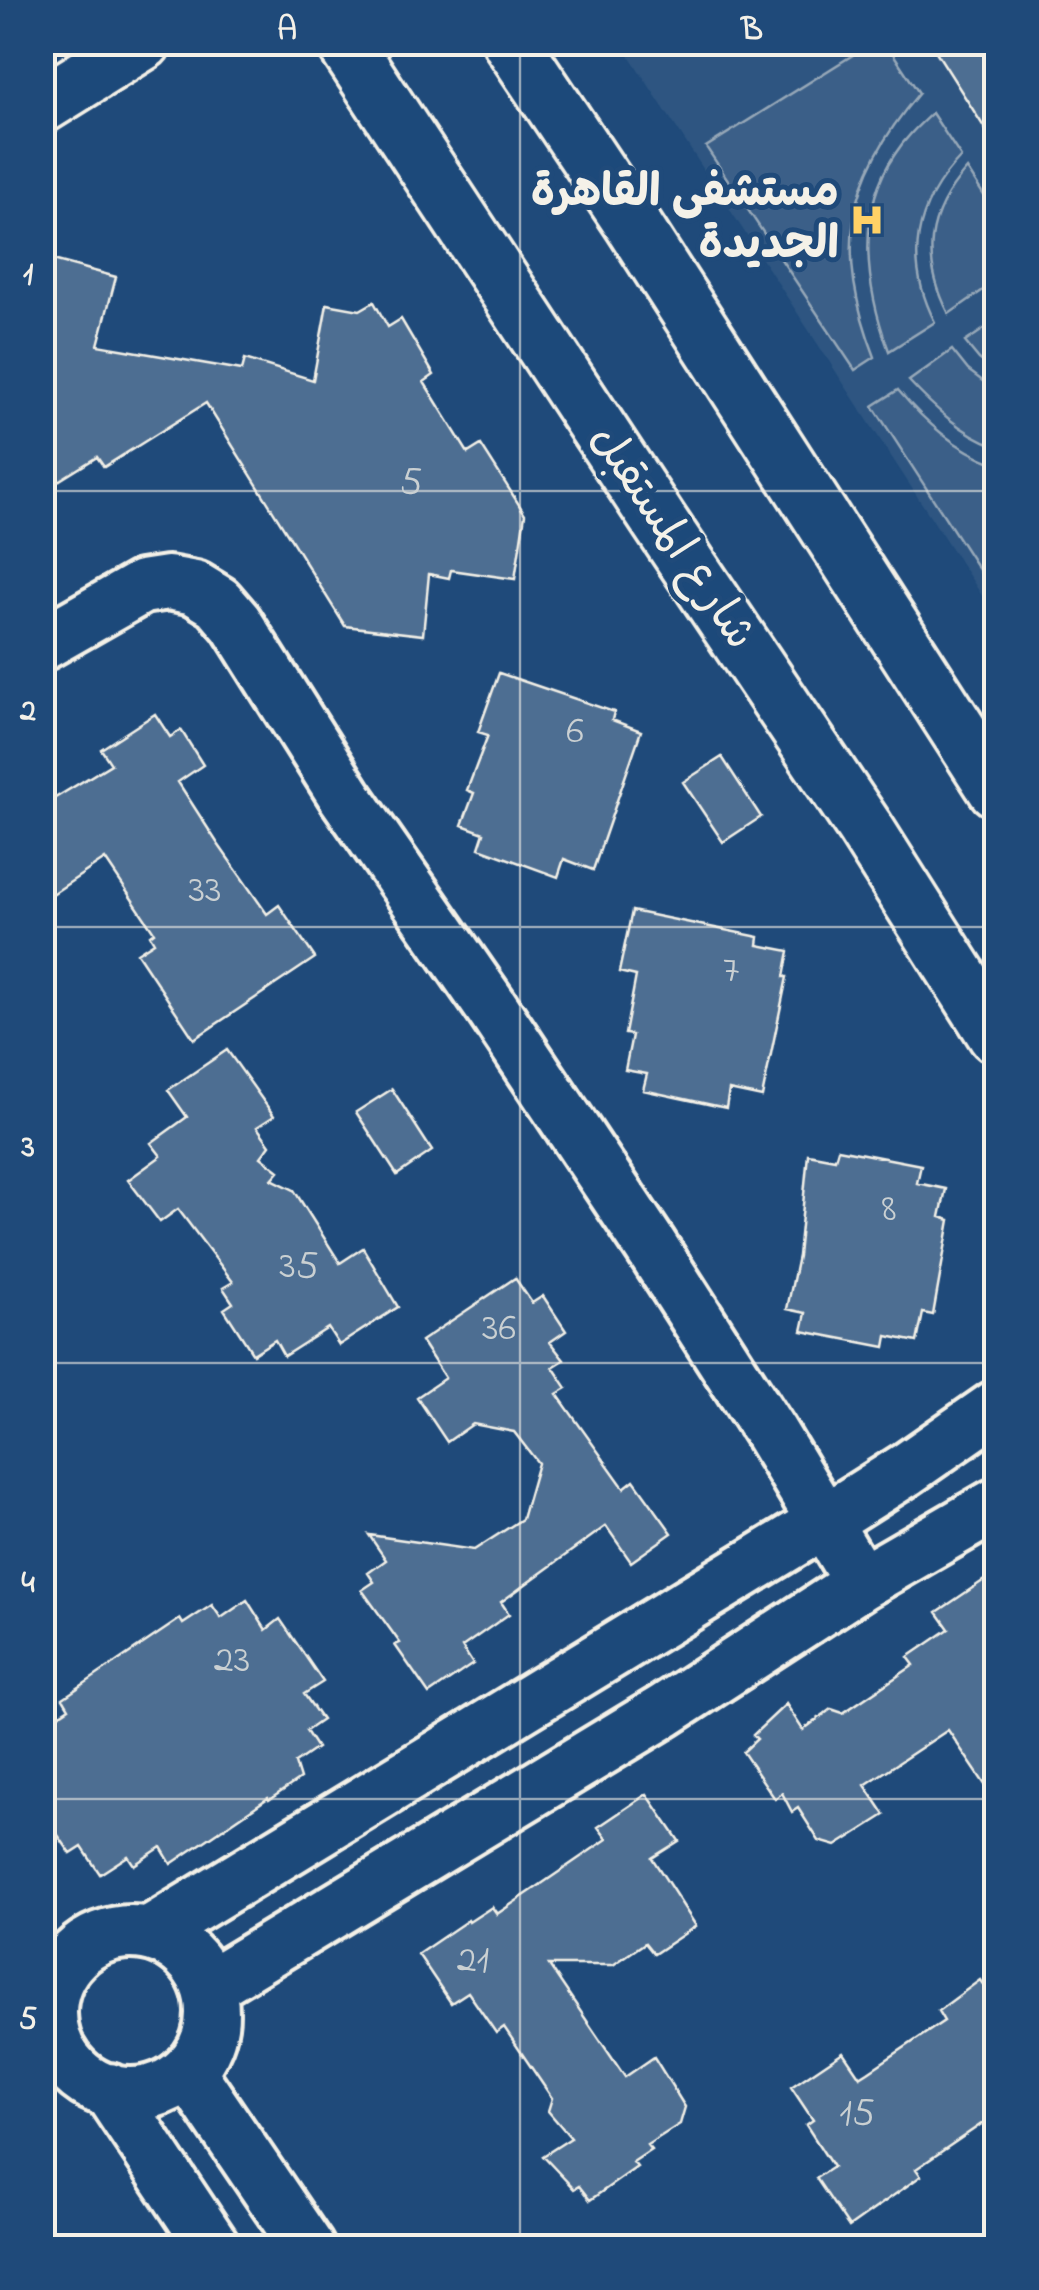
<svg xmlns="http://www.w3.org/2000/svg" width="1039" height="2290" font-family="'Indie Flower','Playpen Sans Arabic',sans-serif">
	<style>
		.built { fill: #2d5581 }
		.green { fill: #3a5f88; stroke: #97a8b8; stroke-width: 2.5 }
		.building { fill: #4d6e92; stroke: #f4f1e8; stroke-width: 2.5 }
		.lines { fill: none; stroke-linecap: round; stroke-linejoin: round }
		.minor-casing { stroke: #f4f1e8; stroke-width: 60 }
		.tertiary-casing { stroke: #f4f1e8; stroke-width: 62 }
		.minor { stroke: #1f4a7a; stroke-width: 52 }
		.tertiary { stroke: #1f4a7a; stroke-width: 55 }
		.grid { fill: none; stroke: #f4f1e8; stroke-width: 2.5; stroke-opacity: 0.55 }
		.labels { text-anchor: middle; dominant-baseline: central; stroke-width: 10; stroke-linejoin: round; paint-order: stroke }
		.number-label { font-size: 40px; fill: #cad0d2 }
		.poi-label { font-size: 45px; font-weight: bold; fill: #f4f1e8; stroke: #1f4a7a; text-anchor: end }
		.street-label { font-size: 45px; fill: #f4f1e8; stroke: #1f4a7a }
		.neatline { fill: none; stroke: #f4f1e8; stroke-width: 4 }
		.grid-label { font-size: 32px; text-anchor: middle; font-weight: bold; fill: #f4f1e8 }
	</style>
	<rect width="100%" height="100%" fill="#1f4a7a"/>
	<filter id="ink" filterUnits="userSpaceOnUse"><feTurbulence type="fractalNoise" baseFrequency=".01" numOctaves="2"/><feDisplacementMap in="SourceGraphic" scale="20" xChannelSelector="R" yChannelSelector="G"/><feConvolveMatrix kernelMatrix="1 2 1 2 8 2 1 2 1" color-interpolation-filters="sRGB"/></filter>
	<g filter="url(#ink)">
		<path class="built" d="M621 43H996V617L853 398Z"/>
		<path class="green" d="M872 43H886L919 93C846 180 834 251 875 357L855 370 706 147Z
			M932 113 961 157C914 205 904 261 935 322L889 351C866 289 855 212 895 154 905 138 918 126 932 113Z
			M967 169 996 214V281L949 314C921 259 926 215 967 169Z
			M996 321V372L979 359 965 342Z
			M952 350 968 370 996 391V446C961 433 934 408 909 381Z
			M898 390C926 423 955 449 996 464V596L873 406Z"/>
		<path class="building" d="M930 42H996V146Z
			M42 257 116 277 98 345 242 370 245 359 313 380 327 304 360 310 374 302 388 327 401 319 434 375 424 382 468 453 481 445 525 514 515 579 451 570 449 578 429 574 423 635 345 626 206 403 104 467 97 457 42 491Z
			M499 673 614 712 612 720 641 731 593 870 564 859 558 877 479 848 484 833 462 825 474 793 467 790 488 735 478 732Z
			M155 714 170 737 181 730 203 765 178 782 218 844 267 914 279 905 315 958 194 1039 137 953 154 942 150 935 154 932 105 859 42 901V806L111 764 101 749Z
			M722 757 761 817 723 842 683 782Z
			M632 911 759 937 758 945 789 951 784 977H787L762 1097 729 1090 726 1108 643 1090 647 1074 625 1070 632 1035 625 1034 636 976 619 972Z
			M227 1050 274 1116 257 1127 270 1145 261 1157 279 1171 272 1179 294 1190 340 1263 363 1248 398 1307 339 1345 328 1328 284 1356 275 1340 253 1354 224 1309 233 1303 223 1288 233 1282 178 1209 160 1222 128 1180 161 1156 151 1143 187 1117 168 1090Z
			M392 1089 432 1151 397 1175 356 1112Z
			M838 1149 921 1165 917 1183 946 1189 940 1217 950 1220 933 1315 923 1313 917 1342 887 1336 885 1347 802 1331 806 1313 787 1309 798 1256 808 1154 835 1159Z
			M515 1278 532 1303 543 1296 566 1331 550 1342 564 1360 553 1367 567 1388 557 1394 624 1488 634 1480 672 1533 631 1562 606 1526 501 1602 509 1614 462 1647 473 1664 429 1694 395 1645 400 1643 362 1590 374 1582 368 1573 386 1560 369 1535 474 1550 522 1519 538 1463 514 1432 473 1424 447 1442 417 1397 445 1378 421 1341Z
			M996 1572V1801L948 1730 865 1785 885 1815 836 1846 819 1841 798 1808 792 1812 782 1793 775 1799 743 1752 757 1739 753 1735 786 1704 803 1730 831 1709 843 1713 914 1665 908 1657 949 1629 937 1612Z
			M247 1600 266 1630 280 1619 323 1682 304 1694 322 1720 306 1731 317 1748 295 1763 300 1779 269 1800 268 1798 171 1864 161 1847 134 1865 128 1856 100 1874 82 1847 71 1854 42 1812V1726L69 1708 63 1698 180 1619 183 1624 212 1605 221 1618Z
			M647 1794 679 1841 652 1858 696 1926 654 1954 645 1943 613 1965H549L625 2077 654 2057 685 2107 680 2124 647 2145 651 2150 633 2162 637 2167 590 2200 579 2186 574 2189 543 2156 571 2138 548 2111 552 2098 504 2027 496 2033 468 1992 451 2003 418 1954 468 1920 469 1922 492 1907 497 1914 537 1887 607 1839 598 1827Z
			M980 1980 996 2004V2114L916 2169 921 2176 849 2227 816 2178 833 2167 806 2125 813 2120 791 2087 843 2052 860 2077 868 2072 944 2021 938 2011Z"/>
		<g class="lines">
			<g class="minor-casing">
				<path id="minor" d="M42 644 142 587 168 583 195 588 218 602 236 623 345 796 490 1005 650 1245 770 1432 861 1583
					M50 2013a81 81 0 1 1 162 0a81 81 0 1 1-162 0Z
					M150 1933 825 1521 907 1469 996 1407
					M208 1987 664 1711 861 1583 996 1505
					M188 2071 308 2248
					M109 2090 214 2248"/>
			</g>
			<g class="tertiary-casing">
				<path id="tertiary" d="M344 42 659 521 865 828 996 1035
					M511 42 632 223 996 789
					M42 105 143 42"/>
			</g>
			<use href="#minor" class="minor"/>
			<use href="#tertiary" class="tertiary"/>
		</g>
	</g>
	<path class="grid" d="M520 42V2248M42 491H996M42 927H996M42 1363H996M42 1799H996"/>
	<defs>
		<g id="hospital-bare" transform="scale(2.7)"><path d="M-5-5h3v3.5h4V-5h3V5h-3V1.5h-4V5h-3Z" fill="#ffd166" stroke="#1f4a7a" stroke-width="2.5" paint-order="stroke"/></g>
	</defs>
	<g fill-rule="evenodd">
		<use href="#hospital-bare" x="867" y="220"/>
	</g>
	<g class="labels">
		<g class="number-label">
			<text x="411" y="483">5</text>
			<text x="575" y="732">6</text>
			<text x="205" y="891">33</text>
			<text x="731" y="971">7</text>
			<text x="889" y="1210">8</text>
			<text x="299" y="1267">35</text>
			<text x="499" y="1329">36</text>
			<text x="232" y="1661">23</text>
			<text x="473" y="1961">21</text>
			<text x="857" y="2114">15</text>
		</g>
		<g class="poi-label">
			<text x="839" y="194">مستشفى القاهرة<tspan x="839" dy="52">الجديدة</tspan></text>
		</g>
		<g class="street-label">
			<text transform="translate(671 538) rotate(56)">شارع المستقبل</text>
		</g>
	</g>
	<rect width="1039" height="2290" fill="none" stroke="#1f4a7a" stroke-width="110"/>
	<rect x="55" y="55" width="929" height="2180" class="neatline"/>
	<g class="grid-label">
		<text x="287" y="39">A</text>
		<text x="752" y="39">B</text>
		<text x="28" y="284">1</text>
		<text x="28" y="720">2</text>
		<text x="28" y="1156">3</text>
		<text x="28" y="1592">4</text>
		<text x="28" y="2028">5</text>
	</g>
</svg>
